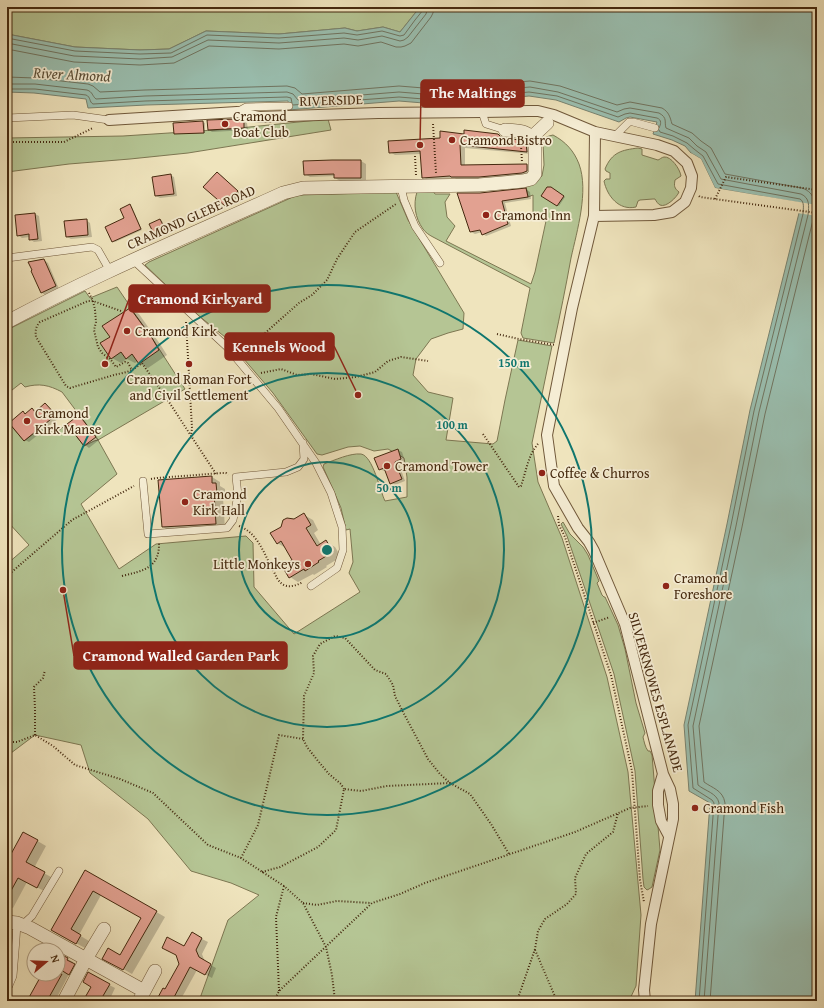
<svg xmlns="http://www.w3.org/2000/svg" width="824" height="1008" font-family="'Gentium Book Plus',serif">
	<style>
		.green { fill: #b5c594; stroke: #7d7752 }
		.water { fill: #9abfb0; stroke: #788370 }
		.pier { fill: #efe4bd }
		.shadow { fill: #0003 }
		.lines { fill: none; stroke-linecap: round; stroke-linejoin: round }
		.shore { stroke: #707460; stroke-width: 1 }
		.building { fill: #e2a191; stroke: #45290f }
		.service-casing { stroke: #70583a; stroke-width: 8 }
		.pedestrian-casing { stroke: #70583a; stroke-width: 12 }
		.minor-casing { stroke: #70583a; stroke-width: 14 }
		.path { stroke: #45290f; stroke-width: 2; stroke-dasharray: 1 2; stroke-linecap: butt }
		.service { stroke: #f5edd4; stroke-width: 7 }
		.pedestrian { stroke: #f5edd4; stroke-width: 10 }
		.minor { stroke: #f5edd4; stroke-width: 13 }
		.ring { fill: none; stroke: #0f766e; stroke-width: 2 }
		.poi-dot { fill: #8f2418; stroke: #f5edd4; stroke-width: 1.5 }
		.labels { text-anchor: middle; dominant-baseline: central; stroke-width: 3.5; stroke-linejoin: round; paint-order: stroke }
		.street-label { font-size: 14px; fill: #45290f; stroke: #f5edd4 }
		.poi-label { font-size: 14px; fill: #45290f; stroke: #f5edd4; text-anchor: start }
		.water-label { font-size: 15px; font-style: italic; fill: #5a4e37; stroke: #f5edd4 }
		.centre { fill: #0f766e; stroke: #f5edd4; stroke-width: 2 }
		.ring-label { font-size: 12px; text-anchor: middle; font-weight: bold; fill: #0f766e; stroke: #f5edd4; stroke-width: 3.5; stroke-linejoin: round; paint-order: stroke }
		.leader { fill: none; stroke: #8f2418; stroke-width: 1.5 }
		.callout-dot { fill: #8f2418; stroke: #f5edd4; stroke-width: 1.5 }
		.callout { fill: #8f2418; stroke: #8f2418; stroke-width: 1.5 }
		.callout-label { font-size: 15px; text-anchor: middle; font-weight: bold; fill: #fff }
	</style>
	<rect width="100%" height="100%" fill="#efe4bd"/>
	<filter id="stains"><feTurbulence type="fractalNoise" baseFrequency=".005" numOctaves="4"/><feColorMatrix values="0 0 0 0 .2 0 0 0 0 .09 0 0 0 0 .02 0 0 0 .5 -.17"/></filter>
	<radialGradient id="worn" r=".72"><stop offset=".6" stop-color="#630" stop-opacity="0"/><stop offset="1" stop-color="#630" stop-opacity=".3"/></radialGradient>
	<path class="green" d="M7 7H420L400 32 383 27 357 31 345 28 279 34 206 31 169 49 140 50 75 47 7 34Z
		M328 119 331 130 188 153 130 159 69 164 7 172V138L123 136 230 129Z
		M553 135C566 142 574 151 579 164 589 191 577 231 571 258 566 286 560 315 554 343L523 338 521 333 530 288 433 237C429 235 425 232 423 229 415 218 413 204 417 192L433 191 435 194H450L445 202 447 217 455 226 446 241 531 284 535 272 546 221 533 219V195L528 197 526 186 542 176 544 165 543 142 545 138 549 136Z
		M638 148 642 149V155L658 160C659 160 662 157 664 157 671 156 680 169 681 176L675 180C674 186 674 188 679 192 677 197 666 208 660 205 658 204 656 201 655 199H653L640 200 638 201 636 207C619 211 607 196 604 181L606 179H610V173L606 171 605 169C612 152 622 150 638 148Z
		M396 192 408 220 464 313 463 329 448 333 431 339 416 359 413 375 428 392 453 398 446 440 493 444 497 441 505 400 518 340 552 346 532 443 538 482 562 538 607 677 628 772 641 915 636 986 629 1001H199L228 920 259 895 231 883 191 871 148 819 90 773 81 745 35 735 7 756V564L29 545 7 521V423H9L24 441 45 424 54 434 67 424 84 446 94 441 98 440 62 392C49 385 39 383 25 387L21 383 7 394V330L85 291 90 298 117 287 132 309V310L152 338 185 389 98 440 117 474 81 504 119 569 156 544 246 536 253 543 254 587 294 634 360 592 349 573 353 562 350 529 346 530 341 508 332 487 323 467 324 464C335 460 350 453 361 454 373 456 380 491 385 501L407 497V477L404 458 388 449 374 451 360 446 348 447 322 455 317 454 273 393 225 337 193 311 145 265 149 262 295 196 301 195Z
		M563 522 570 534 583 547 588 555 599 581 597 583 602 595 604 597H605L618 625 625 649 636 703 645 733 643 737C644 741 645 747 648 751H650L652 755 660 850 652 887 649 889 647 890 644 887 643 879 635 771 614 674 567 536 561 524Z"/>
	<path class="water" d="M420 7H817V1001H695L710 803 689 791 684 725 727 524 750 410 799 213 800 203 715 188 701 159 691 153 685 146 672 140 653 134 657 122 630 117 626 118 619 122 556 100 529 96 509 98 490 102 448 105 399 101 288 110 289 106 288 101 146 105 88 108 86 99 34 93 7 92V34L75 47 140 50 169 49 206 31 279 34 345 28 357 31 383 27 400 32Z"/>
	<path class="pier" d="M691 153 701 159 715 188 817 205V216L797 213 798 205 714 189 699 160 693 157Z"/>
	<path class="shadow" d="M243 121 247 123 248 130 212 132 208 129Z
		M203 122 205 123V133L176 134 175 133Z
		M504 139 520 141 530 146 532 154 465 148V166L527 165 532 168 531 174 484 179 457 180 455 178 428 180 423 177 421 154 395 155 390 152Z
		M361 161 366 164V180L340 181 335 178V176L310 177 305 174Z
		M170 175 174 177 177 196 160 198 156 196Z
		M221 175 241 194 229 207 225 205Z
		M551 188 565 197 559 206 543 195Z
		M526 189 530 192 531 199 505 203 511 226 486 236 483 234 482 232 475 234 471 232 480 194Z
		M130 206 132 207 142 230 115 242 113 241 125 219Z
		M35 214 39 216 42 241 34 242 30 239V237L22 238 18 235Z
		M86 220 90 223 92 237 71 239 67 237Z
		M160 220 162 221 166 230 157 234 155 233Z
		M44 260 48 263 59 289 45 295 41 292Z
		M130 309 139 314 160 344 167 355 148 368 140 364 138 361 135 363 127 359 121 363 112 358 102 343 111 337Z
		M45 404 49 407 59 418 29 442 25 440 23 413 26 414 32 409 36 412Z
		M79 416 83 419 99 440 89 448 85 445Z
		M398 450 402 452 405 461 399 464 405 481 395 485 391 483 386 471H384L380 469Z
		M212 477 220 482V486L225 489V497L223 498 225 528 171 532 163 527Z
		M304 515 313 520 318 530 314 533 321 545 326 542 335 547 341 557 326 566 327 567 314 575 313 574 298 582 290 577 293 561 286 548 277 543 294 520Z
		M24 833 46 846 34 868 53 878 46 892 27 882 13 908 10 907 7 911V853L12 855Z
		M85 871 165 917 132 974 104 958 120 956 142 918 101 895 79 935 89 941 85 948 52 930Z
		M192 934 208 942 202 954 205 962 216 968 212 978 197 970 181 999 185 1001H157L165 991 180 964 185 948Z
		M7 935 14 939 10 968 7 979Z
		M58 954 73 962V964L80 968 75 978 69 974 55 1001H28L43 974H58Z
		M88 974 115 988 109 1001H84L92 987Z"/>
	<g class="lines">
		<path class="shore" d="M7 38 75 51 140 54 171 53 207 35 279 38 344 33 357 35 382 31 400 36 404 35 415 20 423 10V7
			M7 43 74 56 140 59 172 57 208 40 279 43 344 38 358 40 382 36 400 41 404 40 408 37 426 14 428 7
			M7 49 74 62 140 65 174 63 209 46 279 49 344 44 358 46 381 42 396 47H401L405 46 411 43 431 17 433 13 434 7
			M7 77 35 78 88 84 93 86 100 92 145 90 287 86 295 88 302 94 399 86 448 90 488 87 506 83 530 81 560 86 617 105 630 102 662 108C669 112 670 117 672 124L692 133 701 141 711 148 725 174 802 188C816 193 815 204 814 216L765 414 742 527 699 726 704 782C712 788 723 790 725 803L710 1001
			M7 84H35L87 90C93 92 92 96 96 99L145 96 287 92 293 94 298 100 399 92 448 96 489 93 507 89 530 87 558 92 617 112 624 109 630 108 659 113C668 118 664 122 666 128L675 132 689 138 697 146 706 152 721 179 801 194C810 198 809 206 808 215L759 412 736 526 693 726 698 785C705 791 717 793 719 803L704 1001
			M7 89H35L86 95C91 97 89 102 93 104L145 101 287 97 291 98 292 103
			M293 105 399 97 448 101 490 98 508 94 529 92 557 96 618 117 625 114 630 113 657 118C662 120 661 124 659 128
			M659 130 660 132 673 136 687 143 694 149 703 156 718 184 800 199C805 202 803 209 803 214L754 411 731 525 688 725 693 788 712 800 714 803 699 1001"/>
	</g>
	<path class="building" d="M236 119 244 120V128L208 130 207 120Z
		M203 121 204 133 174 134 173 123Z
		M464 130 498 134 501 137 504 138 520 140V141H524L526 143 527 152 460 145 461 165 527 164V171L522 173 479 177H451L450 176 422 178 420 151 389 153 388 141 440 138V131L464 134Z
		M332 160H361V178H334V174L304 175 303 161Z
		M217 172 238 191 225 206 203 187Z
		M171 174 174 194 155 196 152 177Z
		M547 187H551L564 196 557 206 541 196Z
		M526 188 528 197 502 201 508 224 482 235 480 230 470 232 457 193H480Z
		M130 204 141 229 112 242 105 227 124 218 120 209Z
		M35 213 38 239 29 240V234L17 236 15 215Z
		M87 219 88 235 66 237 64 221Z
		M160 219 165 229 154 234 149 224Z
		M44 259 56 286 41 293 31 271 32 270 28 262Z
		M130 308 152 338 159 350 139 364 132 354 126 359 121 352 111 359 100 343 110 337 102 326Z
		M45 403 56 415 24 441 9 423 23 411 25 414 32 408 35 412Z
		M79 415 96 437 84 446 67 424Z
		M398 449 401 459 395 462 402 479 390 484 384 468 379 470 374 458Z
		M212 476V483H216L217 493H214L216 524 162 527 158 480Z
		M304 513 311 525 306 528 317 546 326 540 333 552 318 561 319 562 305 571 304 569 289 578 282 566 292 560 281 541 277 544 270 533 281 527 283 520 287 518 294 519Z
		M23 832 38 840 26 862 45 872 37 888 18 878 7 898V852L11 854Z
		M85 870 157 911 123 970 102 959 108 948 120 955 141 918 93 891 71 929 81 935 76 944 51 930Z
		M192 932 202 938 196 950 199 957 211 964 205 975 190 967 172 1001H156L163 988 165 989 179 964 176 955 162 948 167 937 184 946Z
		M58 953 68 958 67 960 75 964 69 975 61 970 58 974H62L47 1001H27L42 974H58Z
		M88 972 110 984 100 1001H83L91 987 83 982Z"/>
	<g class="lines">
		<g class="service-casing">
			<path id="service" d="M237 112 246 107 289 106
				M482 112 486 124 505 130
				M7 118 73 115 109 120
				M615 136 629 122H633L655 128
				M401 187 404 200 415 226 440 263
				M7 258 92 247 98 250 110 271
				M133 260 227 347 278 408 316 463 331 493 342 527 343 550 337 568 311 586
				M143 481 148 534 227 528 233 520 238 495 236 477 286 472 298 467 304 459 303 443
				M22 925 32 916 59 871
				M7 990 13 976 16 939 17 923"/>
		</g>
		<g class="pedestrian-casing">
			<path id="pedestrian" d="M109 120 237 112 259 117 378 113 482 112 528 111H538L554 115 595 132 657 145 674 151 687 163 692 176 691 188 685 202 672 212 654 215 594 216 572 308 547 435 554 486 578 528 589 542 594 551 625 624 663 774 670 789 673 804V819L651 924 644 990 645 1001
				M594 216 595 132
				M663 774 658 791V805L661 821 669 836"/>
		</g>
		<g class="minor-casing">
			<path id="minor" d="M532 137 547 123
				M7 322C96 274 191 235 283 193L303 188 479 185 523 181 531 179 535 174V143C530 130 517 131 505 130
				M7 922 17 923 30 928 144 991
				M65 999 86 959 104 929
				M139 1001 155 971"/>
		</g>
		<path class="path" d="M433 124 436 173
			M7 142H64L93 128
			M521 145 522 162
			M415 156 416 175
			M699 196 700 197 817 213
			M715 199 726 177 817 190
			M89 293 93 301 95 310 96 322 94 330 98 347 102 353 111 360 116 367 125 362 128 363 132 370 142 363 167 399 216 474
			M121 311 93 301H88L40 322C36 326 35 331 36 337L66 386 70 388 114 375 127 372 132 370
			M186 322 192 428 191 436
			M497 334 519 339 555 345
			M237 344 264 334 299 303 312 295 327 280 337 259 355 232 396 204
			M261 373 281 369 297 375 311 374 335 379 356 377 375 372 388 361 401 357 428 361
			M483 434 519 487 521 486C526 472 528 455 538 444
			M151 479 157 478 222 473H226L228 475
			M558 516 559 525 565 537 611 675 632 771 640 880 644 902
			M239 526C258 533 264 554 273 570 276 576 278 582 284 585 290 588 297 585 303 582
			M7 576 72 520 134 486
			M122 576C143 571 160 568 159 542
			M593 623 610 617
			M35 735V709L34 687 43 678 45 670
			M7 742H17L35 735 53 746 75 765 120 779 153 793 208 845 241 858 284 886 303 903 326 947 332 975 335 1001
			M344 789 341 784 329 774 318 761 307 747 303 739 304 696 314 673 313 656 320 644 335 636 345 638 375 670 386 674 393 685 395 696 403 712 428 759 440 774 450 783 470 794 491 824 509 854
			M241 858 258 825 279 735 303 739
			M262 872 280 867 318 847 336 830 344 789 361 791 387 786 450 783
			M303 903 317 905 337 901 371 903
			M535 950 557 1001
			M279 991 276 917 284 886
			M274 1001 279 991 372 903 400 894 425 883 575 832 630 808 648 806
			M517 1001 535 949 538 931 545 919 567 904 576 894 575 878 586 854 613 832 618 813"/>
		<use href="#service" class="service"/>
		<use href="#pedestrian" class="pedestrian"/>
		<use href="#minor" class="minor"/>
	</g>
	<g class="ring">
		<circle cx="327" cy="550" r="88"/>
		<circle cx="327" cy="550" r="177"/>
		<circle cx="327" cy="550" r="265"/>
	</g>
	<g class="poi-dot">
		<circle cx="225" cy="124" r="4"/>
		<circle cx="452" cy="140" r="4"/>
		<circle cx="486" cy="215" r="4"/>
		<circle cx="127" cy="331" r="4"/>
		<circle cx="189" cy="364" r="4"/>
		<circle cx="27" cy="421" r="4"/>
		<circle cx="387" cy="466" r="4"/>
		<circle cx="542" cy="473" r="4"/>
		<circle cx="185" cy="502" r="4"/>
		<circle cx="308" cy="564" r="4"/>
		<circle cx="666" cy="586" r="4"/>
		<circle cx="695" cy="808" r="4"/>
	</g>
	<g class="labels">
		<g class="street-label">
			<text transform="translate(331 100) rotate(-2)">RIVERSIDE</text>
			<text transform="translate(191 217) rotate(-24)">CRAMOND GLEBE ROAD</text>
			<text transform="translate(656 692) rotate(74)">SILVERKNOWES ESPLANADE</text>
		</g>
		<g class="poi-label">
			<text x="233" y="116">Cramond<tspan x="233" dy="16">Boat Club</tspan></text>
			<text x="460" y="140">Cramond Bistro</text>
			<text x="494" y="215">Cramond Inn</text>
			<text x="135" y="331">Cramond Kirk</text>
			<text x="189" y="379" text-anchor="middle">Cramond Roman Fort<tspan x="189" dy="16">and Civil Settlement</tspan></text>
			<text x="35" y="413">Cramond<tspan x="35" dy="16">Kirk Manse</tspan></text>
			<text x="395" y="466">Cramond Tower</text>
			<text x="550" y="473">Coffee &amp; Churros</text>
			<text x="193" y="494">Cramond<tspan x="193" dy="16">Kirk Hall</tspan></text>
			<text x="300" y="564" text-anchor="end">Little Monkeys</text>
			<text x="674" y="578">Cramond<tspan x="674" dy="16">Foreshore</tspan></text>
			<text x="703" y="808">Cramond Fish</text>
		</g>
		<g class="water-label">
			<text transform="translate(72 74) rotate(3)">River Almond</text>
		</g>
	</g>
	<circle cx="327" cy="550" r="6" class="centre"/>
	<g class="ring-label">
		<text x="514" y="367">150 m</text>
		<text x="452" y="429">100 m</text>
		<text x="389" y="492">50 m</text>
	</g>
	<path class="leader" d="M420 145L421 93M105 364L129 299M358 395L334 346M63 590L74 656"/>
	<g class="callout-dot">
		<circle cx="420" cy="145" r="4"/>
		<circle cx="105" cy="364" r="4"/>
		<circle cx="358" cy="395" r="4"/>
		<circle cx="63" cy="590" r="4"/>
	</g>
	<g class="callout">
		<rect x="421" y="80" width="103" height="27" rx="4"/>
		<rect x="129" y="285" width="141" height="27" rx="4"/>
		<rect x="225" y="333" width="109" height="27" rx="4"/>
		<rect x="74" y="642" width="213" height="27" rx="4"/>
	</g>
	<g class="callout-label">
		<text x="473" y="98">The Maltings</text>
		<text x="200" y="304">Cramond Kirkyard</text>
		<text x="279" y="352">Kennels Wood</text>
		<text x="181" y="661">Cramond Walled Garden Park</text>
	</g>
	<rect width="824" height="1008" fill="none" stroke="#efe4bd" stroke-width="24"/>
	<rect x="8" y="8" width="808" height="992" fill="none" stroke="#45290f" stroke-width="2"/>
	<rect x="12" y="12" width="800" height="984" fill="none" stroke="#45290f"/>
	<g transform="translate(46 962) rotate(71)"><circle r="19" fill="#f5edd4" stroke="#af9f85"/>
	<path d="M0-3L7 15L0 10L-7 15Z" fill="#8f2418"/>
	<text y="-6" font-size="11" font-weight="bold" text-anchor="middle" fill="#45290f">N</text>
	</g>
	<rect width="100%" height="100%" filter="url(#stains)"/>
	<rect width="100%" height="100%" fill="url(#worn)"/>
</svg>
